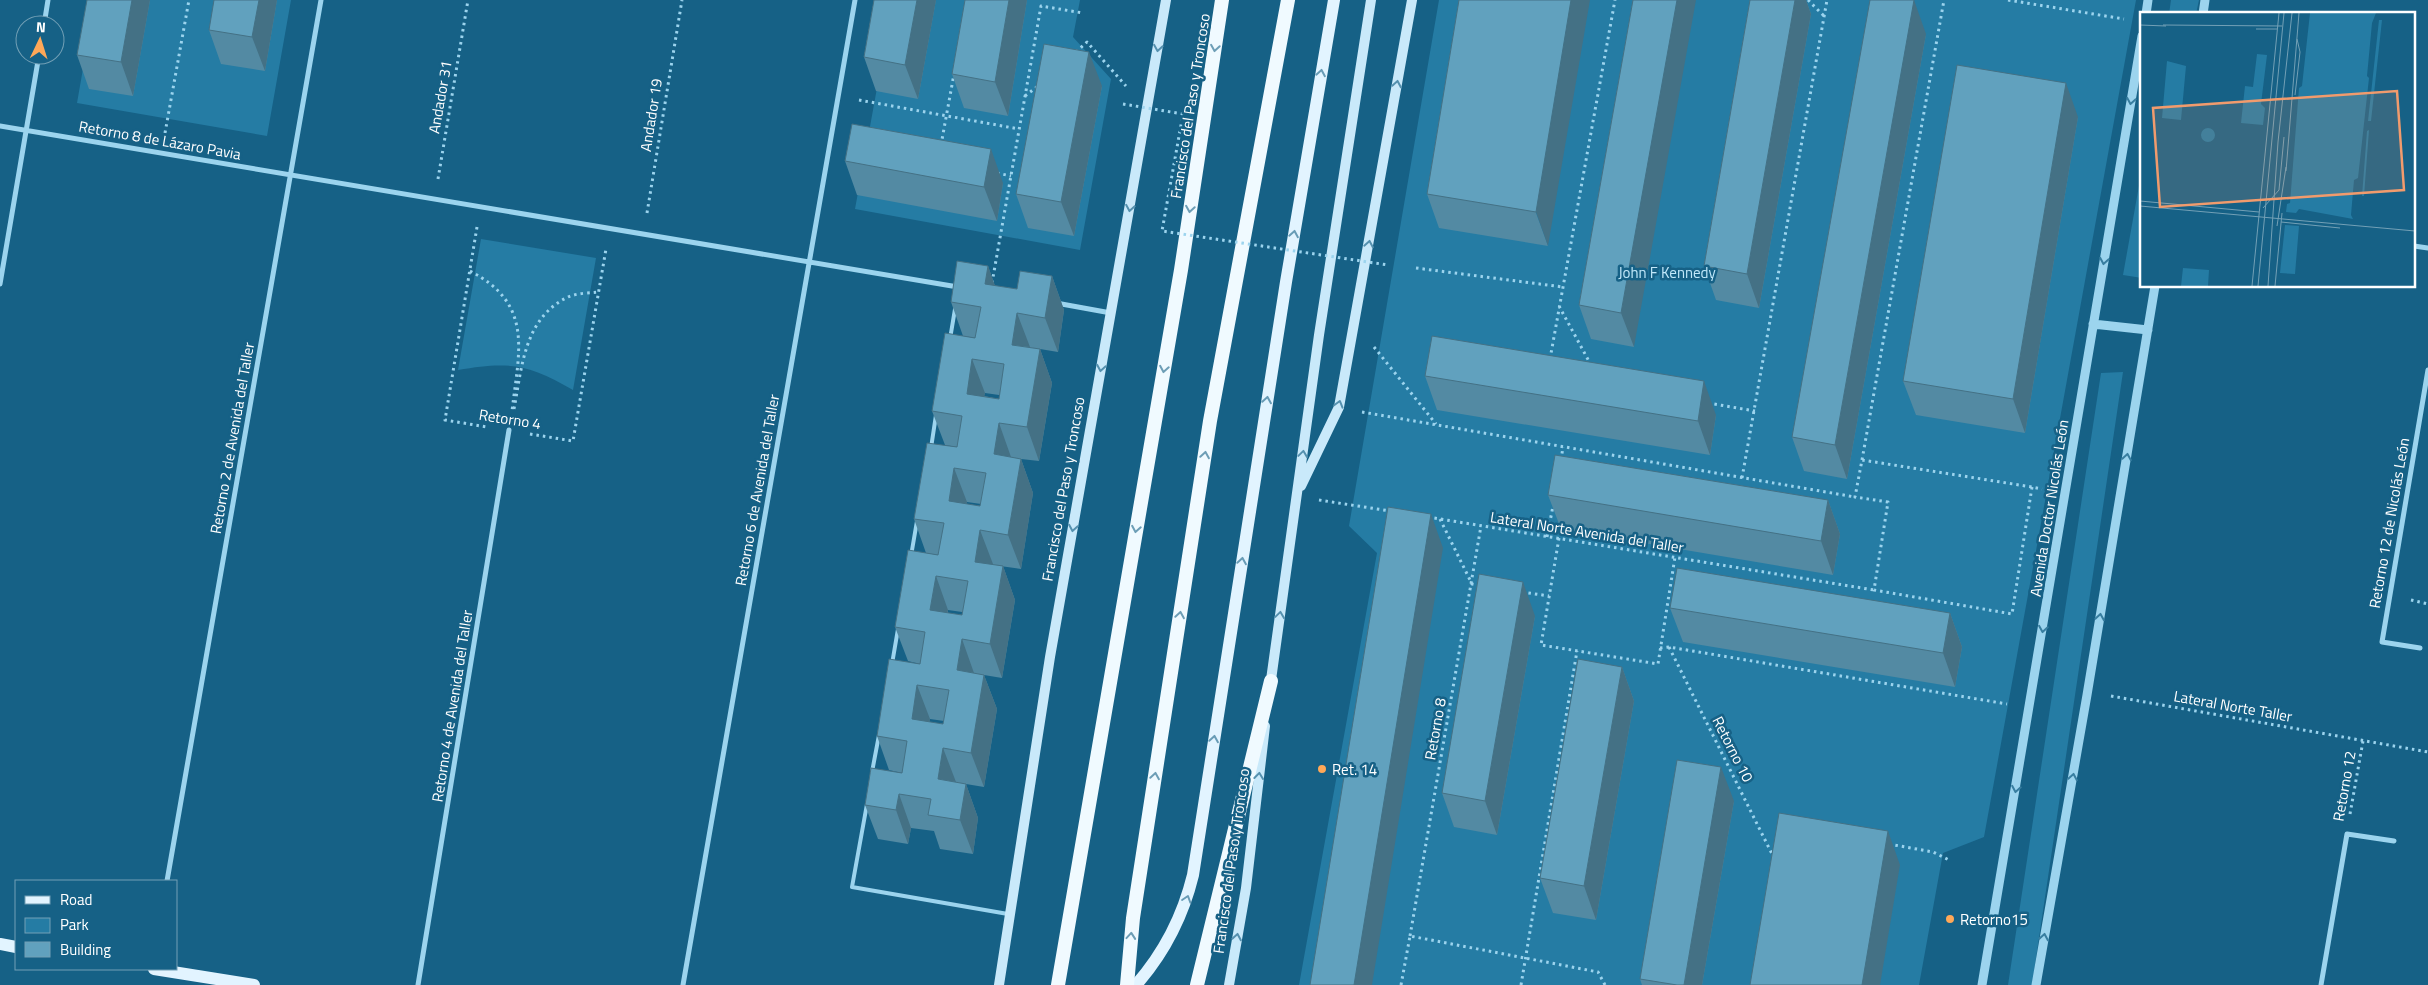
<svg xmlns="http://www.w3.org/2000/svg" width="2428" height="985" font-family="'Titillium Web',sans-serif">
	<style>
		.green { fill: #257ca4 }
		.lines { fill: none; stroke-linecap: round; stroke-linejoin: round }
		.path { stroke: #9cd4ee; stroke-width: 3; stroke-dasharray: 2.5 4; stroke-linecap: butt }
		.service { stroke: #9cd4ee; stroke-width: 4 }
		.minor { stroke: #9cd4ee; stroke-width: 5 }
		.tertiary { stroke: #9cd4ee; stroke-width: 9 }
		.secondary { stroke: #c9e9fa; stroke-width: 10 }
		.primary { stroke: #e2f4ff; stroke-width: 12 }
		.trunk { stroke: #f0faff; stroke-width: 14 }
		.path-bridge { stroke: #9cd4ee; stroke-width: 3; stroke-dasharray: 2.5 4; stroke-linecap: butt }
		.wall { fill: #538aa3; fill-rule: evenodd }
		.shaded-wall { fill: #447185 }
		.building { fill: #61a1be; stroke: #447185; fill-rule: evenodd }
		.oneway { stroke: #5591af }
		.oneway2 { stroke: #6d9eb6 }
		.oneway3 { stroke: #689cb6 }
		.oneway4 { stroke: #387ea0 }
		.poi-dot { fill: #ffa858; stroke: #166186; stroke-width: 2 }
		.labels { text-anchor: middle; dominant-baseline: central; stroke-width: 5; stroke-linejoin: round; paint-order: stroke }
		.street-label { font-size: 15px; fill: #fff; stroke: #166186 }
		.park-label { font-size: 15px; fill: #c1e8fa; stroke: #166186 }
		.poi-label { font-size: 15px; fill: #fff; stroke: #166186; text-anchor: start }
		.inset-road { fill: none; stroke: #73a0b6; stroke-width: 1 }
		.view { fill: #f19b6d; fill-opacity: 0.15; stroke: #f19b6d; stroke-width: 2.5 }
		.inset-edge { fill: none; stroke: #fff; stroke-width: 2.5 }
	</style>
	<rect width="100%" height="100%" fill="#166186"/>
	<path class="green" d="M95 0H291L267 136 77 103Z
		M893 0H1080L1073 37 1111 79 1080 250 855 209Z
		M1439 0H2136L1984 837 1943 853 1919 985H1299L1377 553 1349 526Z
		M2171 0H2199L2196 14H2169Z
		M2142 169V278L2123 275Z
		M481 239 596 258 573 390C529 364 508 361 458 370Z
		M2123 372 2032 985H2008L2101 373Z"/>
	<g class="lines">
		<path class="path" d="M1808 0 1824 16
			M2008 0 2124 19
			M1076 52 1087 42 1126 86
			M1025 96 1038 86
			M859 100 1019 129
			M165 133 189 0
			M941 145 954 74
			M997 173 1011 176
			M438 179 468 0
			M647 213 682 0
			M477 227 445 420 487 427
			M1416 268 1563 287
			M470 271C534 304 519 351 512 411
			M992 283 1041 6 1083 13
			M1559 306 1591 365
			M1374 347 1436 424
			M1550 359 1615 0
			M1708 403 1755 411
			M514 409C522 367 524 318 568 297 577 293 589 293 598 292
			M1362 412 1855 497
			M530 434 573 441 606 249
			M1561 460 1563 447
			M1862 460 1944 0
			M1742 478 1827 0
			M2032 487 2012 614 1874 590 1888 502 1855 497 1862 460 2032 487 2042 489
			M1319 500 1390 511
			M1428 517 1874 590
			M1440 519 1472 584 1482 586
			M1547 537 1553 506
			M1559 538 1541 645 1658 664 1675 557
			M1522 592 1549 596
			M2411 600 2428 604
			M1669 647 1773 856
			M1660 648 1669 647 2007 704
			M2111 696 2428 752
			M2350 814 2363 741
			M1889 844 1933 852 1949 860
			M1410 936 1481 526
			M1401 985 1410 936 1598 972 1605 985
			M1521 985 1577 651"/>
		<path class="service" d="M950 339 955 309
			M931 448 936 415
			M911 556 917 521
			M892 664 898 629
			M872 772 879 735
			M867 804 852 887 1008 914"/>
		<path class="minor" d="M44 25 48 0
			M0 126 958 287
			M2414 246 2428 248
			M0 284 39 55
			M1056 303 1111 313
			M2420 648 2382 642 2428 370
			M167 881 321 0
			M418 985 509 430
			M683 985 855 0
			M2321 985 2347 834 2394 841"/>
		<path class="tertiary" d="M2146 14 2148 0
			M2203 14 2205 0
			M2093 324 2148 330
			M1982 985 2142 36
			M2036 985 2087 695 2155 286"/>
		<path class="secondary" d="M1301 486 1339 407 1412 0
			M1270 687 1319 335 1371 0
			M999 985 1050 657 1166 0
			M1229 985 1246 888 1265 726"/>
		<path class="primary" d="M0 944 16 947
			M154 969 254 985
			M1136 985C1164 953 1183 916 1193 875L1286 282 1334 0"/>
		<path class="trunk" d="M1058 985 1181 270 1222 0
			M1127 985 1133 918 1210 421 1288 0
			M1197 985 1271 681"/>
		<path class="path-bridge" d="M1123 104 1183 114 1162 231 1388 265"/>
	</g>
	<path class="wall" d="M150 0 133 96 89 89 77 55Z
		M277 0 265 71 221 64 209 30Z
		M874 0H936L918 99 876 91 864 57Z
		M965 0H1027L1008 116 964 108 952 74Z
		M1459 0 1548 246 1439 228 1427 194Z
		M1633 0 1634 347 1591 339 1579 305Z
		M1750 0H1806L1811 14 1759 308 1716 300 1704 266Z
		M1926 34 1847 479 1804 471 1792 437Z
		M1102 86 1074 236 1028 228 1016 194Z
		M2078 117 2025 433 1916 415 1903 381Z
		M845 161 1003 183 997 221 857 195Z
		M988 266 995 286 1017 289 1052 276 1064 310 1058 352 1040 349 1052 383 1039 461 1021 459 1033 493 1021 569 993 565 1003 566 1015 600 1002 678 984 675 997 709 984 787 966 784 978 818 973 854 940 849 934 831 911 828 908 844 878 839 865 805 902 773 889 770 877 736 920 664 908 661 895 627 938 555 926 553 914 519 957 447 945 445 932 411 976 338 963 336 951 302ZM985 393 999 395V399L984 396ZM967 502 981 504 980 506 966 504ZM948 610 962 612V615L948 613ZM930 719 944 721 943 724 929 722Z
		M1425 376 1716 415 1710 455 1437 410Z
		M1548 495 1828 500 1840 534 1833 575 1561 529Z
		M1670 608 1950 613 1962 647 1955 687 1683 642Z
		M1535 616 1497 835 1454 827 1442 793Z
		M1622 667 1634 701 1596 920 1553 913 1540 878Z
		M1734 801 1702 985H1642L1640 979Z"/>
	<path class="shaded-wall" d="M132 0H150L133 96 121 62Z
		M259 0H277L265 71 252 37Z
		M917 0H936L918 99 905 65Z
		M1009 0H1027L1008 116 995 82Z
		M1571 0H1590L1548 246 1536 212Z
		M1677 0H1696L1634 347 1621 313Z
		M1795 0H1806L1811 14 1759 308 1747 274Z
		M1914 0 1926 34 1847 479 1835 445Z
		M1089 52 1102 86 1074 236 1061 202Z
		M2066 83 2078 117 2025 433 2013 399Z
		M991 149 1003 183 997 221 984 187Z
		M988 266 1000 300 985 284Z
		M1052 276 1064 310 1058 352 1045 318Z
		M1017 313 1030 347 1012 345Z
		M1040 349 1052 383 1039 461 1027 427Z
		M972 359 985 393 979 428 967 394Z
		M1704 381 1716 415 1710 455 1698 421Z
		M999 423 1011 457 994 454Z
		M1021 459 1033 493 1021 569 1008 535Z
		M954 468 967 502 961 535 949 501Z
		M1828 500 1840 534 1833 575 1821 541Z
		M1431 514 1443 548 1372 985H1354Z
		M980 530 993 564 988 596 975 562Z
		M1003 566 1015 600 1002 678 990 644Z
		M936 576 948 610 942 644 930 610Z
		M1523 582 1535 616 1497 835 1485 801Z
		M1950 613 1962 647 1955 687 1943 653Z
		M962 639 974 673 957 670Z
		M1622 667 1634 701 1596 920 1584 886Z
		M984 675 997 709 984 787 971 753Z
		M917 685 930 719 924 753 912 719Z
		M943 748 956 782 938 779Z
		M1721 767 1734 801 1702 985H1684Z
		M966 784 978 818 973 854 960 820Z
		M899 794 911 828 908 844 896 810Z
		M1888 831 1900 865 1880 985H1862Z"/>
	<path class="building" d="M87 0H132L121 62 77 55Z
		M214 0H259L252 37 209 30Z
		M874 0H917L905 65 864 57Z
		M965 0H1009L995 82 952 74Z
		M1459 0H1571L1536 212 1427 194Z
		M1633 0H1677L1621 313 1579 305Z
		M1750 0H1795L1747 274 1704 266Z
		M1870 0H1914L1835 445 1792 437Z
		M1044 44 1089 52 1061 202 1016 194Z
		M1957 65 2066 83 2013 399 1903 381Z
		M852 124 991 149 984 187 845 161Z
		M957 261 988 266 985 284 1017 289 1020 271 1052 276 1045 318 1017 313 1012 345 1040 349 1027 427 999 423 994 454 1021 459 1008 535 980 530 975 562 1003 566 990 644 962 639 957 670 984 675 971 753 943 748 938 779 966 784 960 820 928 815 931 799 899 794 896 810 865 805 871 768 902 773 907 741 877 736 889 659 920 664 925 632 895 627 908 550 938 555 944 523 914 519 927 443 957 447 962 416 932 411 945 333 975 338 981 307 951 302ZM972 359 1004 364 999 399 967 394ZM954 468 986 473 980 506 949 501ZM936 576 968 581 962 615 930 610ZM917 685 949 690 943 724 912 719Z
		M1432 336 1704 381 1698 421 1425 376Z
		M1555 455 1828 500 1821 541 1548 495Z
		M1388 507 1431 514 1354 985H1310Z
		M1677 568 1950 613 1943 653 1670 608Z
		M1479 574 1523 582 1485 801 1442 793Z
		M1578 659 1622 667 1584 886 1540 878Z
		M1677 760 1721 767 1684 985H1677L1640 979Z
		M1779 813 1888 831 1862 985H1750Z"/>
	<defs><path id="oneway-chevron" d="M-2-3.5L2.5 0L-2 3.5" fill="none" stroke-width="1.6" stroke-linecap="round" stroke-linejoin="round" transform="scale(1.25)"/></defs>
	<g class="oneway">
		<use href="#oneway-chevron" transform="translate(1158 48) rotate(99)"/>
		<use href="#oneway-chevron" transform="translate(1397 84) rotate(-80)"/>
		<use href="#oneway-chevron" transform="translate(1130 208) rotate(100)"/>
		<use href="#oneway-chevron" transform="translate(1369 244) rotate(-80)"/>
		<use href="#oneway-chevron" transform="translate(1101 368) rotate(100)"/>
		<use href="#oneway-chevron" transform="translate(1339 404) rotate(-74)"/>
		<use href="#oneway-chevron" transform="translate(1303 454) rotate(-82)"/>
		<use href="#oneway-chevron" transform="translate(1073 528) rotate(100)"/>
		<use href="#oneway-chevron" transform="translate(1280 615) rotate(-82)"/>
		<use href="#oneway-chevron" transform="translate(1259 776) rotate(-83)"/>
		<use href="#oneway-chevron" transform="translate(1237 937) rotate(-80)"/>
	</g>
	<g class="oneway2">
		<use href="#oneway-chevron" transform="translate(1215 48) rotate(99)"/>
		<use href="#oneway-chevron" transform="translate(1190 209) rotate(99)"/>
		<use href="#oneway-chevron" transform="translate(1164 369) rotate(100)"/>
		<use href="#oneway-chevron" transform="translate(1205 455) rotate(-81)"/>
		<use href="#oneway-chevron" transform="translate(1136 529) rotate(100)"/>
		<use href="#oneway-chevron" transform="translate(1180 615) rotate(-81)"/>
		<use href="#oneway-chevron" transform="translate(1155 776) rotate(-81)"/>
		<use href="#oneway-chevron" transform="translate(1131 936) rotate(-85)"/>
	</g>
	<g class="oneway3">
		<use href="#oneway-chevron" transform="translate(1321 73) rotate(-80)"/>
		<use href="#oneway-chevron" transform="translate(1294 234) rotate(-80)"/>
		<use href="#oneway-chevron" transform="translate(1267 400) rotate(-81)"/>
		<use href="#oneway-chevron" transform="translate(1242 561) rotate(-81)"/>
		<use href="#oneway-chevron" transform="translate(1214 739) rotate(-81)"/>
		<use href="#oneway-chevron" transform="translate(1187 899) rotate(-72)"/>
	</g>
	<g class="oneway4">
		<use href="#oneway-chevron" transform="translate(2131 101) rotate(100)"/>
		<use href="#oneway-chevron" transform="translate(2104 261) rotate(100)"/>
		<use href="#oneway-chevron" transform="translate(2127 457) rotate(-81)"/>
		<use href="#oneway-chevron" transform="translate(2100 617) rotate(-81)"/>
		<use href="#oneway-chevron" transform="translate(2043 629) rotate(99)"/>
		<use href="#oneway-chevron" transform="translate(2073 777) rotate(-80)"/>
		<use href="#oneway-chevron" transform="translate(2016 789) rotate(100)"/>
		<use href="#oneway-chevron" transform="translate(2044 937) rotate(-80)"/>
	</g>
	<g class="poi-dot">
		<circle cx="1322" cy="769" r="5"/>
		<circle cx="1950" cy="919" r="5"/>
	</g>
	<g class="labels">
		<g class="street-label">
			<text transform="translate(440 97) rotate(-80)">Andador 31</text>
			<text transform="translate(1190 106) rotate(-81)">Francisco del Paso y Troncoso</text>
			<text transform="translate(651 115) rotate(-81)">Andador 19</text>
			<text transform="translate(160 140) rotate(10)">Retorno 8 de Lázaro Pavia</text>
			<text transform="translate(510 419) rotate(9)">Retorno 4</text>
			<text transform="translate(232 438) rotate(-80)">Retorno 2 de Avenida del Taller</text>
			<text transform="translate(1063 489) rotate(-80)">Francisco del Paso y Troncoso</text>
			<text transform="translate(757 490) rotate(-80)">Retorno 6 de Avenida del Taller</text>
			<text transform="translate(2049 508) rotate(-81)">Avenida Doctor Nicolás León</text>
			<text transform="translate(2389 523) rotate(-80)">Retorno 12 de Nicolás León</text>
			<text transform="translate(1587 532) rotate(9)">Lateral Norte Avenida del Taller</text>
			<text transform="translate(452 706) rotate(-81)">Retorno 4 de Avenida del Taller</text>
			<text transform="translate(2233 706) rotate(10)">Lateral Norte Taller</text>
			<text transform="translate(1435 729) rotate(-80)">Retorno 8</text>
			<text transform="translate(1733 749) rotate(63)">Retorno 10</text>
			<text transform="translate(2344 786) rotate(-80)">Retorno 12</text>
			<text transform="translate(1231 861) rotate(-82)">Francisco del Paso y Troncoso</text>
		</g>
		<g class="park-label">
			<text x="1667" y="272">John F Kennedy</text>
		</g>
		<g class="poi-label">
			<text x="1332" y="769">Ret. 14</text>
			<text x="1960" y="919">Retorno15</text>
		</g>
	</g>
	<g transform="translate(2140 12)">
		<rect width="275" height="275" fill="#166186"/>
		<path d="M170 1H236L232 11 227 64 229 66 218 166 214 168 211 203 213 207 159 197 156 201 146 200 147 192 150 191 159 76 162 74ZM239 8H242L231 109H228ZM117 42 127 43 121 92 125 96 123 113 101 111 105 74 113 75ZM27 49 46 54 41 108 22 106ZM61 123a7 7 0 1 1 14 0a7 7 0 1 1-14 0ZM229 118 224 184H222L227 119ZM145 213 159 214 155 262 140 261ZM43 256 69 258 68 274H41Z" fill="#257ca4"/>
		<path class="inset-road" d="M0 13 26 14M23 13 142 14M116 17H137M155 83 160 40 157 27M146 159 159 1M0 189 119 200M0 194 275 219M123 196 139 178 144 125M141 210 200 216M137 214 146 155M112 274 139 1M118 274 144 1M128 274 138 130 152 1M135 274 142 201"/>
		<path class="view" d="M257 79 264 178 20 195 13 96Z"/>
		<rect width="275" height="275" class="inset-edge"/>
	</g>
	<rect x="15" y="880" width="162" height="90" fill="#166186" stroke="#73a0b6"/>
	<rect x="25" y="896" width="25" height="8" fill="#e2f4ff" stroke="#73a0b6"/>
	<text x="60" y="905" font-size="15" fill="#ffffff">Road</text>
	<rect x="25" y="918" width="25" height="15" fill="#257ca4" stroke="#73a0b6"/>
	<text x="60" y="930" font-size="15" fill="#ffffff">Park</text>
	<rect x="25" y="942" width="25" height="15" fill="#61a1be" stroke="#73a0b6"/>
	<text x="60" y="955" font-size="15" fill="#ffffff">Building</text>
	<g transform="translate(40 40) rotate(4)"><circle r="24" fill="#166186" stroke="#73a0b6"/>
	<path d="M0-4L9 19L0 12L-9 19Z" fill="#ffa858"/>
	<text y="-8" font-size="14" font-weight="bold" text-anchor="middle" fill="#ffffff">N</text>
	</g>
</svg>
